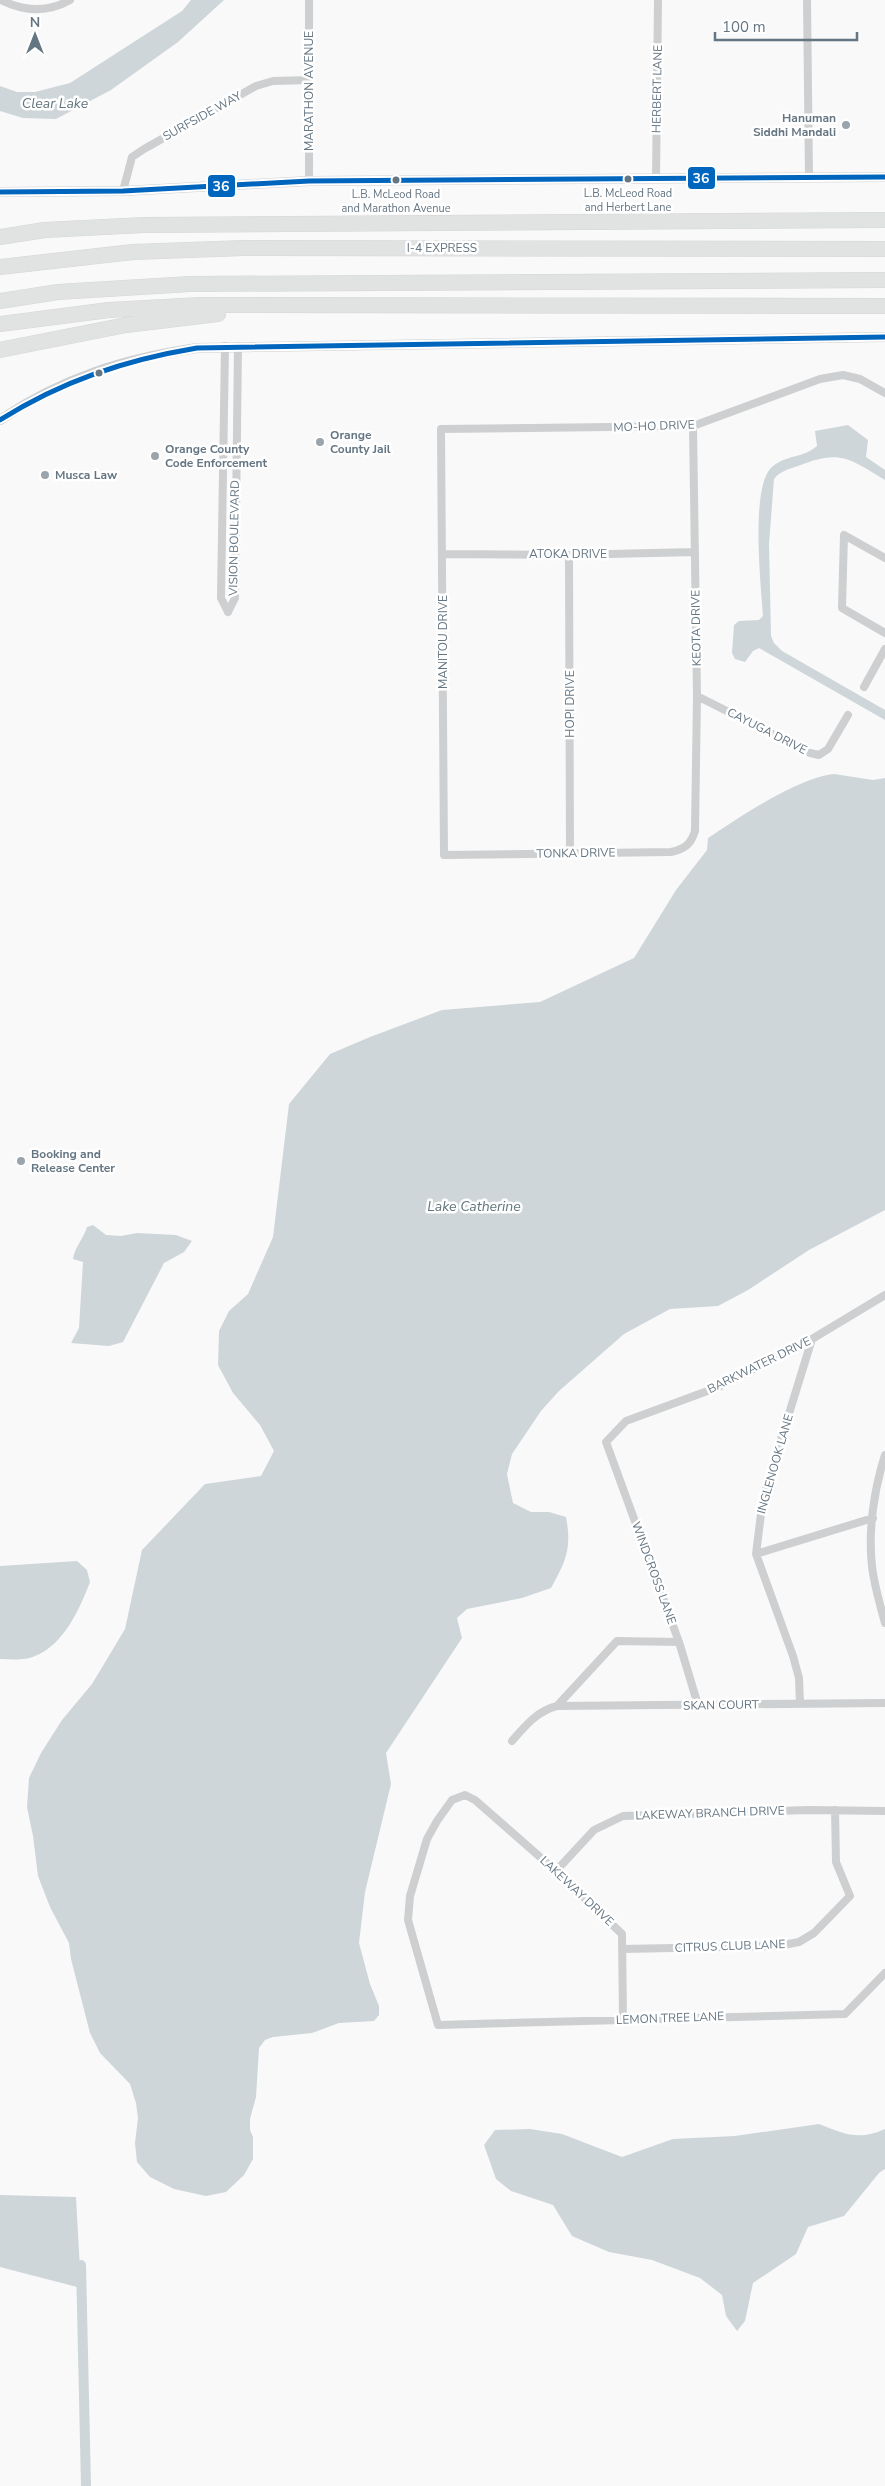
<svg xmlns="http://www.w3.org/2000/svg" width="885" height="2486" font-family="'Nunito Sans',sans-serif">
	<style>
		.water { fill: #ced6d9 }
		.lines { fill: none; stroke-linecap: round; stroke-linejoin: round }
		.canal { stroke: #ced6d9; stroke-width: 10 }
		.motorway-casing { stroke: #d5d6d6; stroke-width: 16 }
		.minor { stroke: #cecfd0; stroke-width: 8 }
		.tertiary { stroke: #cecfd0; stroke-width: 10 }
		.motorway { stroke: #e1e2e2; stroke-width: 15 }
		.bus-1-casing { stroke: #fff; stroke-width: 9 }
		.bus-1 { stroke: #0065bd; stroke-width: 5 }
		.poi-dot { fill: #99a4ac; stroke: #fff; stroke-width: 2 }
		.bus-dot { fill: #657683; stroke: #fff; stroke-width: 2 }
		.labels { text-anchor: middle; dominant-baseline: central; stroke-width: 5; stroke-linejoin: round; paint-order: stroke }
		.bus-label { font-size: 11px; fill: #657683; stroke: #fff }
		.street-label { font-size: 12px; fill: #657683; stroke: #fff }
		.poi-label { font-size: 12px; font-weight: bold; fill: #657683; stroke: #fff; text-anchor: start }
		.water-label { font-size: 14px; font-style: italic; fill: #60757c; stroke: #fff }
		.line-badge { stroke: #fff; stroke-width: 2 }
		.badge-label { font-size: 14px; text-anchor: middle; font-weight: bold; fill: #fff }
	</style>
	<rect width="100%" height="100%" fill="#f9f9f9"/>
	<path class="water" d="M191 0H224L178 42 111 90 56 119 23 118 0 111V86L17 92H35L70 83 182 11Z
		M848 425 868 440 866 457 885 470V480C849 458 840 449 798 466 789 469 780 471 774 479L769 544 771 636 774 643 782 651 885 710V720L759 648 753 651 745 662 735 659 732 653 734 625 739 621 759 620 763 616C761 586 750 486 772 467 785 455 804 458 817 446L815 431Z
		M834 774 873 780 885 778V1210L809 1250 748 1290 718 1306 670 1309 624 1334 559 1391 541 1411 512 1454 507 1474 513 1503 531 1512H549L566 1517C572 1548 566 1561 551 1588L522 1598 467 1609 457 1618 462 1638 386 1753 391 1784 365 1892 359 1943 370 1984 379 2006V2015L374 2021 339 2023 312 2033 273 2037 265 2040 259 2048 256 2097 250 2119V2130L253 2137V2159L244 2175 226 2192 206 2196 174 2189 150 2177 137 2162 135 2143 138 2118 136 2103 130 2084 100 2053 90 2033 71 1959 69 1943 50 1907 38 1876 33 1836 27 1807 29 1778 41 1753 62 1720 92 1684 125 1629 142 1550 205 1484 261 1476 274 1451 260 1425 233 1393 218 1365 219 1331 229 1311 248 1294 273 1237 289 1104 330 1054 370 1037 442 1010 540 1002 634 958 676 890 707 850 708 838C740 817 797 778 834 774Z
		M93 1225 106 1235 121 1236 137 1233 176 1235 192 1241 184 1252 164 1263 123 1342 109 1346 71 1343 79 1328 83 1262 73 1259C74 1248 84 1238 87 1227Z
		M77 1561 87 1570 90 1582C80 1608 64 1645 35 1656 24 1661 11 1659 0 1659V1566Z
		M819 2124C845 2134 858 2141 885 2129V2169L879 2173 844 2216 808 2227 796 2254 753 2283 745 2321 737 2331 726 2316 722 2295 700 2278 652 2260 609 2252 572 2236 553 2205 511 2191 496 2179 484 2145 495 2130 530 2129 562 2134 622 2157 673 2139 735 2136Z
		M0 2195 76 2197 81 2288 0 2267Z"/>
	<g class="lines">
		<path class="canal" d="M81 2265 86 2486"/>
		<g class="motorway-casing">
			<path id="motorway" d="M0 237 45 230 144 225 885 220
				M0 267 133 252 244 248 885 249
				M0 301 58 292 190 284 885 280
				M0 324 109 310 200 305 885 306
				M0 350 126 325 218 314"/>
		</g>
		<path class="minor" d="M1 0C23 11 47 13 70 0
			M309 0V181
			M807 0 809 177
			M656 179 658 0
			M123 191 132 157 144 149 256 86 273 81 310 80
			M225 346 221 598 228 612
			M693 426 697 696 695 831C691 844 685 849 671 852L444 855 441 429 693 426 820 379 843 375 860 379 885 393
			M442 554 569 555 694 552
			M569 555 570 854
			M885 558 844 535 842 608 885 633
			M228 612 235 598 238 346
			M864 687 885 649
			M697 696 810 753 819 755 828 749 848 715
			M885 1455C874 1489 868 1531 872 1566 874 1585 880 1604 885 1623
			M756 1554 873 1518
			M800 1704 799 1678 793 1656 756 1554 763 1498 812 1339
			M698 1705 679 1642 606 1442 626 1421 721 1386 812 1339 885 1295
			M557 1706 617 1641 679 1642
			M512 1741C525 1726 537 1711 557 1706L885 1703
			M556 1871 594 1830 623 1816 808 1810 885 1811
			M622 1949 778 1946 799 1942 814 1933 850 1896 836 1862 835 1810
			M623 2020 622 1934 556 1871 475 1800 465 1795 452 1800 437 1821 427 1839 410 1896 408 1920 438 2025 845 2014 885 1973"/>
		<path class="tertiary" d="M0 192 123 191 309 181 885 177
			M0 420C62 378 123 359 197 348L885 337"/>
		<use href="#motorway" class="motorway"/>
		<g class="bus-1-casing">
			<path id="bus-1" d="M0 192 123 191 309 181 885 177
				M0 420C62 381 125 360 197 348L885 337"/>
		</g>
		<use href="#bus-1" class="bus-1"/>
	</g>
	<g class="poi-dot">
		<circle cx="846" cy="125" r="5"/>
		<circle cx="320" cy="442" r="5"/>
		<circle cx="155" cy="456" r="5"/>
		<circle cx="45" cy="475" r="5"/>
		<circle cx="21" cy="1161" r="5"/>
	</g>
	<g class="bus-dot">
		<circle cx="628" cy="179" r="4.5"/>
		<circle cx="396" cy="180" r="4.5"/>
		<circle cx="99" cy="373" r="4.5"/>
	</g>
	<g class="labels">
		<g class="bus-label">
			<text x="628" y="193">L.B. McLeod Road<tspan x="628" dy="14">and Herbert Lane</tspan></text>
			<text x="396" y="194">L.B. McLeod Road<tspan x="396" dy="14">and Marathon Avenue</tspan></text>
		</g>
		<g class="street-label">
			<text transform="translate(657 89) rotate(-89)">HERBERT LANE</text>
			<text transform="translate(309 91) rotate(-90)">MARATHON AVENUE</text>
			<text transform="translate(202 116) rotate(-29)">SURFSIDE WAY</text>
			<text x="442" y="248">I-4 EXPRESS</text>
			<text transform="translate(654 426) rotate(-2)">MO-HO DRIVE</text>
			<text transform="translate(234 538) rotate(-89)">VISION BOULEVARD</text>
			<text x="568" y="554">ATOKA DRIVE</text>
			<text transform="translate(696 628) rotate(-91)">KEOTA DRIVE</text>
			<text transform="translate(443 642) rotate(-90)">MANITOU DRIVE</text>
			<text transform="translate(570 704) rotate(-90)">HOPI DRIVE</text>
			<text transform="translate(767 731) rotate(27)">CAYUGA DRIVE</text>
			<text transform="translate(576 853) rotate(-1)">TONKA DRIVE</text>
			<text transform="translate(759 1365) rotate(-26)">BARKWATER DRIVE</text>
			<text transform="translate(775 1464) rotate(-74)">INGLENOOK LANE</text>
			<text transform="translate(654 1573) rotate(70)">WINDCROSS LANE</text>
			<text transform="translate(721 1705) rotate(-1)">SKAN COURT</text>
			<text transform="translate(710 1813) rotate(-2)">LAKEWAY BRANCH DRIVE</text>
			<text transform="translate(577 1891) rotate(43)">LAKEWAY DRIVE</text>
			<text transform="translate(730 1946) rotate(-2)">CITRUS CLUB LANE</text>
			<text transform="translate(670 2018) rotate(-2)">LEMON TREE LANE</text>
		</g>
		<g class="poi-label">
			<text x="836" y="118" text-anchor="end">Hanuman<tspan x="836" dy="14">Siddhi Mandali</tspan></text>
			<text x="330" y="435">Orange<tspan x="330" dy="14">County Jail</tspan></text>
			<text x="165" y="449">Orange County<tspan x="165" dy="14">Code Enforcement</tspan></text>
			<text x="55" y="475">Musca Law</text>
			<text x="31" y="1154">Booking and<tspan x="31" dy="14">Release Center</tspan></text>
		</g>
		<g class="water-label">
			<text x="55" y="103">Clear Lake</text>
			<text x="474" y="1206">Lake Catherine</text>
		</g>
	</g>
	<g class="line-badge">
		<rect x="687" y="166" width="29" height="24" rx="5" fill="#0065bd"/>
		<rect x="207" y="174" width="29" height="24" rx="5" fill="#0065bd"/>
	</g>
	<g class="badge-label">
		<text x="701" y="183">36</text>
		<text x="221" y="191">36</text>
	</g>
	<g transform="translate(35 35)" stroke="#ffffff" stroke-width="4" paint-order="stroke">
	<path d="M0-4L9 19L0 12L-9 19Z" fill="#657683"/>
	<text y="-8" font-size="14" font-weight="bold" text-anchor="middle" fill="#657683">N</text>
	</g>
	<path d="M715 32v8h142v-8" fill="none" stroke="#657683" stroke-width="2.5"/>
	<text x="722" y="32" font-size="15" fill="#657683" stroke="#ffffff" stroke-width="4" paint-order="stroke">100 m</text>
</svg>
